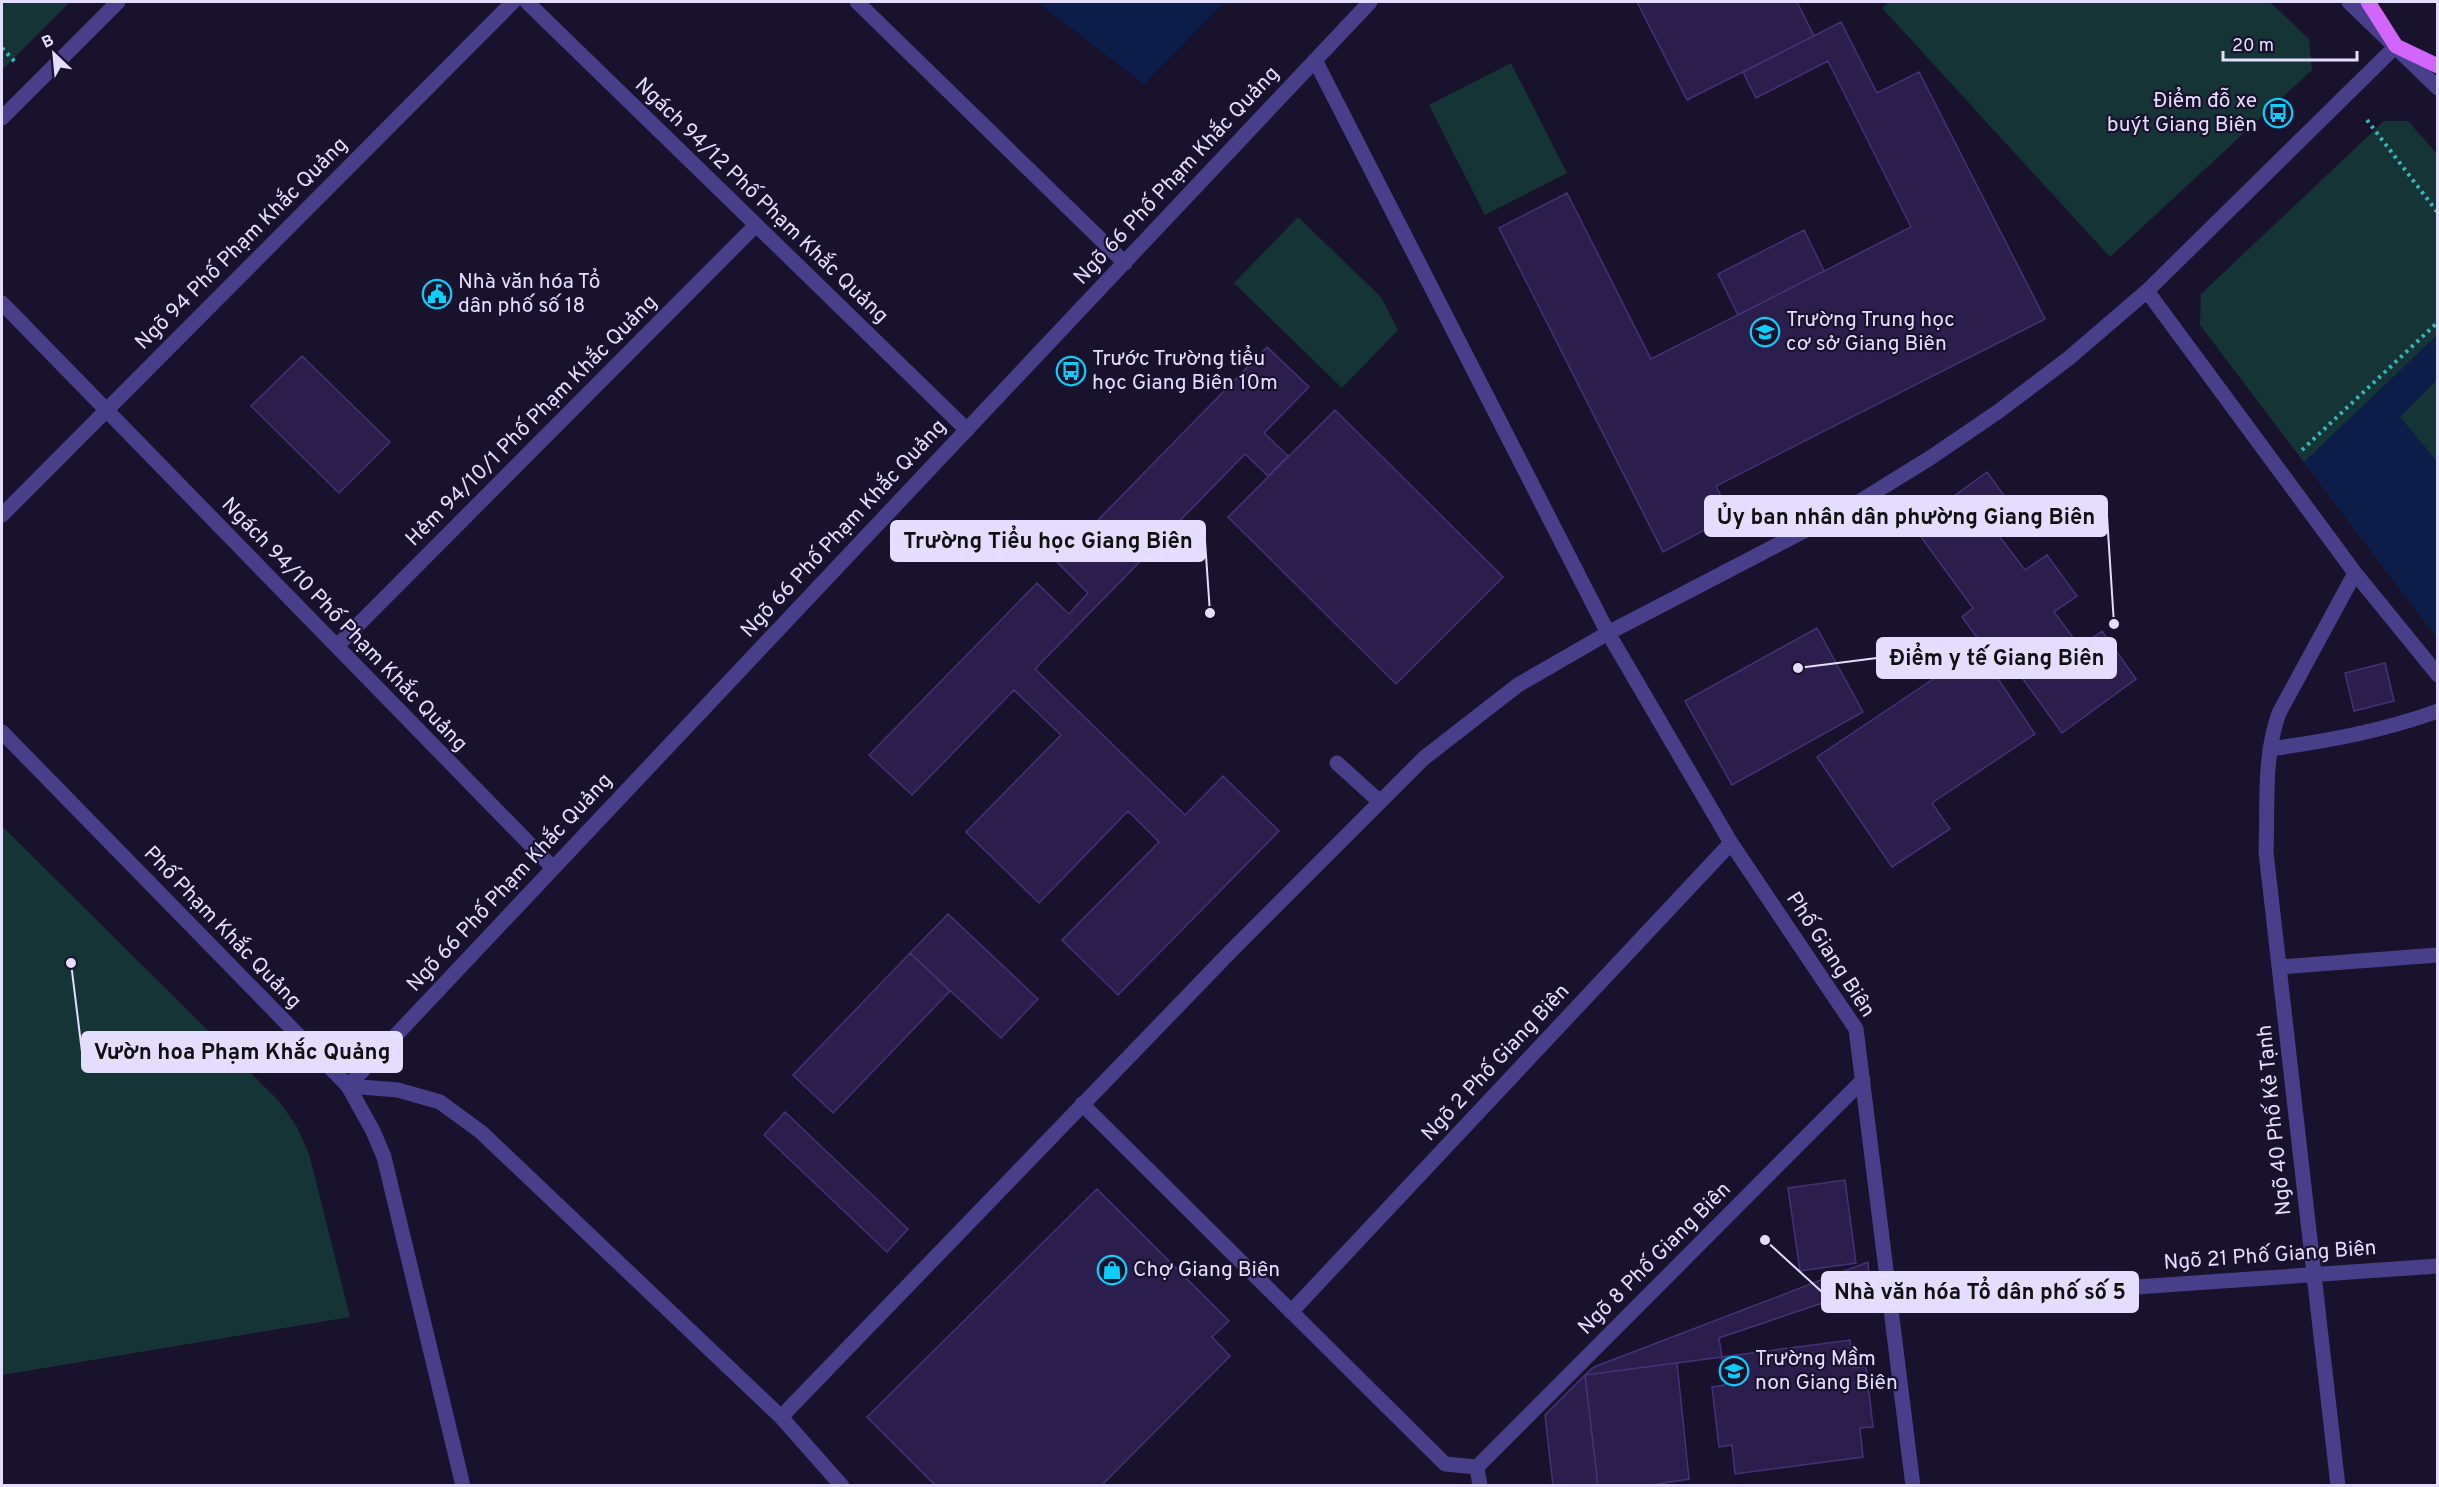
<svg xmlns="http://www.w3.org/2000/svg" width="2439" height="1487" font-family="Overpass,sans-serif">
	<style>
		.green { fill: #153436 }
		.water { fill: #0c1d4a }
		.building { fill: #2c1e4c; stroke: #453178; stroke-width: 1.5 }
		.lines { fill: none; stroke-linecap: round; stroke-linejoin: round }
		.path { stroke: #33b8bc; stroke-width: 4; stroke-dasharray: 3 4.5; stroke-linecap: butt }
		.minor { stroke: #483e89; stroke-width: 15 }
		.major { stroke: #d266fc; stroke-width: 15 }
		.labels { text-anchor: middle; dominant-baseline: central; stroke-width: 4.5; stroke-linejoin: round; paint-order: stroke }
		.poi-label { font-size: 21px; fill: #e4ddfe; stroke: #19122c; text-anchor: start }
		.street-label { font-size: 21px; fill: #e4ddfe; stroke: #19122c }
		.leader { fill: none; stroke: #e4ddfe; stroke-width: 2 }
		.callout-dot { fill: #e4ddfe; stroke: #19122c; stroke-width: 2 }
		.callout { fill: #e4ddfe; stroke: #e4ddfe; stroke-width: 2 }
		.callout-label { font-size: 22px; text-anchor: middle; font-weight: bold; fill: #111 }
	</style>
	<rect width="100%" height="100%" fill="#19122c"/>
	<path class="green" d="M2 2H70L2 70Z
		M1889 2H2270L2309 39 2312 70 2110 257 1882 8Z
		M1511 63 1567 173 1485 215 1429 105Z
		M2384 121H2408L2437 154V638L2200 325 2201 294Z
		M1298 217 1381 297 1398 330 1342 388 1234 283Z
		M2 826 279 1101 297 1127 309 1154 350 1317 2 1375Z"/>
	<path class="water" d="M1037 2H1225L1144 84Z
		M2437 335V380L2400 417 2437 461V638L2304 462Z"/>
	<path class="building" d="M1637 2H1797L1814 36 1687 100Z
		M1841 22 1877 93 1919 72 2045 319 1716 486 1731 516 1663 552 1499 228 1567 193 1651 359 1911 227 1828 61 1756 98 1743 72Z
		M1804 230 1824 271 1738 315 1718 274Z
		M1267 347 1309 387 1264 433 1288 456 1268 476 1245 454 1035 669 1185 815 1223 776 1279 831 1118 995 1062 940 1159 842 1128 811 1039 903 966 832 1061 735 1014 690 912 795 869 755 1037 583 1069 614 1088 593 1057 562Z
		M302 356 390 442 339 493 251 406Z
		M1335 410 1503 577 1396 684 1228 517Z
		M1987 472 2021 519 1999 536 2025 570 2047 555 2077 596 2054 612 2080 647 2102 631 2136 679 2062 733 2002 650 1992 658 1962 617 1973 608 1913 526Z
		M1817 628 1863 712 1732 785 1685 701Z
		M1978 649 2035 734 1932 803 1950 829 1892 867 1817 757Z
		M2385 663 2394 701 2354 711 2345 673Z
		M948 914 1038 999 1001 1038 910 953Z
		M910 953 950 991 833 1113 793 1075Z
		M785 1112 908 1229 887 1252 764 1135Z
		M1845 1180 1856 1263 1800 1271 1788 1188Z
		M1097 1189 1229 1321 1212 1337 1230 1356 1101 1486H936L867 1417Z
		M1868 1262 1870 1287 1719 1338 1722 1357 1585 1375 1594 1367Z
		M1850 1340 1853 1368 1866 1366 1873 1427 1860 1428 1863 1457 1735 1474 1732 1445 1719 1447 1712 1387 1725 1385 1722 1357Z
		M1677 1363 1689 1479 1645 1486H1598L1585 1375Z
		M1585 1375 1598 1486H1553L1545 1415Z"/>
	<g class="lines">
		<path class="path" d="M2 48 16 63
			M2367 120 2438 213
			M2302 450 2438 322"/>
		<path class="minor" d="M527 2 967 430
			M857 2 1125 263
			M2349 2 2438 88
			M1315 60 1608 633 1731 843 1856 1029 1913 1486
			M2 118 118 2
			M2147 291 2355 573 2279 713C2263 757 2268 806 2266 852L2338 1486
			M2 303 553 868
			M2 515 513 2
			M2355 573 2438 675
			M337 646 756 225
			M2 732 348 1086 373 1131 384 1157 463 1486
			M2270 749C2327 741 2383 731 2438 711
			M1337 763 1380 802
			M2279 967 2438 955
			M348 1086 1370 2
			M348 1086 398 1090 440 1102 481 1132 781 1417 842 1486
			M1082 1104 1445 1464 1477 1467
			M1891 1304 2438 1266
			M1291 1312 1731 843
			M781 1417 1232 950 1424 758 1518 685 1608 633 1854 505 1930 458 1999 411 2069 358 2147 291 2396 46
			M1477 1467 1863 1080
			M1477 1467 1480 1486"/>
		<path class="major" d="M2368 2 2396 46 2438 66"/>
	</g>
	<defs>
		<g id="bus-ring" transform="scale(1.5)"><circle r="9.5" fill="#19122c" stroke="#0dcdfb" stroke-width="1.5"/><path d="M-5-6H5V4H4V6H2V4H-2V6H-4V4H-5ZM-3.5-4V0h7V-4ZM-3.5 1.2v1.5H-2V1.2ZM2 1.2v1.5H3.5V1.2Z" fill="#0dcdfb"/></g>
		<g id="civic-ring" transform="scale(1.5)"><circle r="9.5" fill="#19122c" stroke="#0dcdfb" stroke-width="1.5"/><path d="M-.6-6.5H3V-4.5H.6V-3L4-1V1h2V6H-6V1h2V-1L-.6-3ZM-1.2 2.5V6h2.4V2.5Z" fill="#0dcdfb"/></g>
		<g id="school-ring" transform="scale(1.5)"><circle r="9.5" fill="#19122c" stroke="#0dcdfb" stroke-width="1.5"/><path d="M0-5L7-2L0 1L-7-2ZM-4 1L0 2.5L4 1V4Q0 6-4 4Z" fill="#0dcdfb"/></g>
		<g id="shop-ring" transform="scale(1.5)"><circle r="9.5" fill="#19122c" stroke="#0dcdfb" stroke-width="1.5"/><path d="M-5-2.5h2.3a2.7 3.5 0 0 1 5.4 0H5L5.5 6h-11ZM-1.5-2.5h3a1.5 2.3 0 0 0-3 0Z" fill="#0dcdfb"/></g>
	</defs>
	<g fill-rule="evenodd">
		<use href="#bus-ring" x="2278" y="113"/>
		<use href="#civic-ring" x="437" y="294"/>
		<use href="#school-ring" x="1765" y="332"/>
		<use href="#bus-ring" x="1071" y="371"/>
		<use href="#shop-ring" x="1112" y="1270"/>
		<use href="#school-ring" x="1734" y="1371"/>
	</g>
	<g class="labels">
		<g class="poi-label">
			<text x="2257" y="101" text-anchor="end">Điểm đỗ xe<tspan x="2257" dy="24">buýt Giang Biên</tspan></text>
			<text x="458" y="282">Nhà văn hóa Tổ<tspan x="458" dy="24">dân phố số 18</tspan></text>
			<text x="1786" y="320">Trường Trung học<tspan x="1786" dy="24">cơ sở Giang Biên</tspan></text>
			<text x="1092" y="359">Trước Trường tiểu<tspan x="1092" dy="24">học Giang Biên 10m</tspan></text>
			<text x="1133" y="1270">Chợ Giang Biên</text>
			<text x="1755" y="1359">Trường Mầm<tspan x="1755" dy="24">non Giang Biên</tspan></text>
		</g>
		<g class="street-label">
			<text transform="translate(1177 176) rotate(-47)">Ngõ 66 Phố Phạm Khắc Quảng</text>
			<text transform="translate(761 201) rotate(44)">Ngách 94/12 Phố Phạm Khắc Quảng</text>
			<text transform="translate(242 244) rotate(-45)">Ngõ 94 Phố Phạm Khắc Quảng</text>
			<text transform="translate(532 421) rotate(-45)">Hẻm 94/10/1 Phố Phạm Khắc Quảng</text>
			<text transform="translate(844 529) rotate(-47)">Ngõ 66 Phố Phạm Khắc Quảng</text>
			<text transform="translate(344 625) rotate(46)">Ngách 94/10 Phố Phạm Khắc Quảng</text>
			<text transform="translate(510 883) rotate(-47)">Ngõ 66 Phố Phạm Khắc Quảng</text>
			<text transform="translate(222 928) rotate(46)">Phố Phạm Khắc Quảng</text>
			<text transform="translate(1830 955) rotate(57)">Phố Giang Biên</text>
			<text transform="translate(1496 1063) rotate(-47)">Ngõ 2 Phố Giang Biên</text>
			<text transform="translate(2275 1120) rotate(-96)">Ngõ 40 Phố Kẻ Tạnh</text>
			<text transform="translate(2270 1256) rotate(-4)">Ngõ 21 Phố Giang Biên</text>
			<text transform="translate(1655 1259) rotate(-45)">Ngõ 8 Phố Giang Biên</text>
		</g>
	</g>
	<path class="leader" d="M2114 624L2107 516M1210 613L1205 541M1798 668L1877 658M71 963L82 1052M1765 1240L1822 1292"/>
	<g class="callout-dot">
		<circle cx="2114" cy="624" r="6"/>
		<circle cx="1210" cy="613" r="6"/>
		<circle cx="1798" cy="668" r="6"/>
		<circle cx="71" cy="963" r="6"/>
		<circle cx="1765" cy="1240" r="6"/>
	</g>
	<g class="callout">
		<rect x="1705" y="496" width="402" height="40" rx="6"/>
		<rect x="891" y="521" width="314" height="40" rx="6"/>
		<rect x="1877" y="638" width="239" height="40" rx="6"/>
		<rect x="82" y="1032" width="320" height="40" rx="6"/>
		<rect x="1822" y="1272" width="316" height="40" rx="6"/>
	</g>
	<g class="callout-label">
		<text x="1906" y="524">Ủy ban nhân dân phường Giang Biên</text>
		<text x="1048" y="548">Trường Tiểu học Giang Biên</text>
		<text x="1997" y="665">Điểm y tế Giang Biên</text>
		<text x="242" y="1059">Vườn hoa Phạm Khắc Quảng</text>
		<text x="1980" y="1299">Nhà văn hóa Tổ dân phố số 5</text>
	</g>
	<rect width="2439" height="1487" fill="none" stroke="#e4ddfe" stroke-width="6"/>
	<g transform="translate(54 54) rotate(334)" stroke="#19122c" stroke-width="4.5" paint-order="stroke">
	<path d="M0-4.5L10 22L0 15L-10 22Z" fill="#e4ddfe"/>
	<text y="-9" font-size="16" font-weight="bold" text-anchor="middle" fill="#e4ddfe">B</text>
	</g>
	<path d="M2223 51v9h134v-9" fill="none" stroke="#e4ddfe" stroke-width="3"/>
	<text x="2232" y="51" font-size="18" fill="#e4ddfe" stroke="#19122c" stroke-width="4.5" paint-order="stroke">20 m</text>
</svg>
